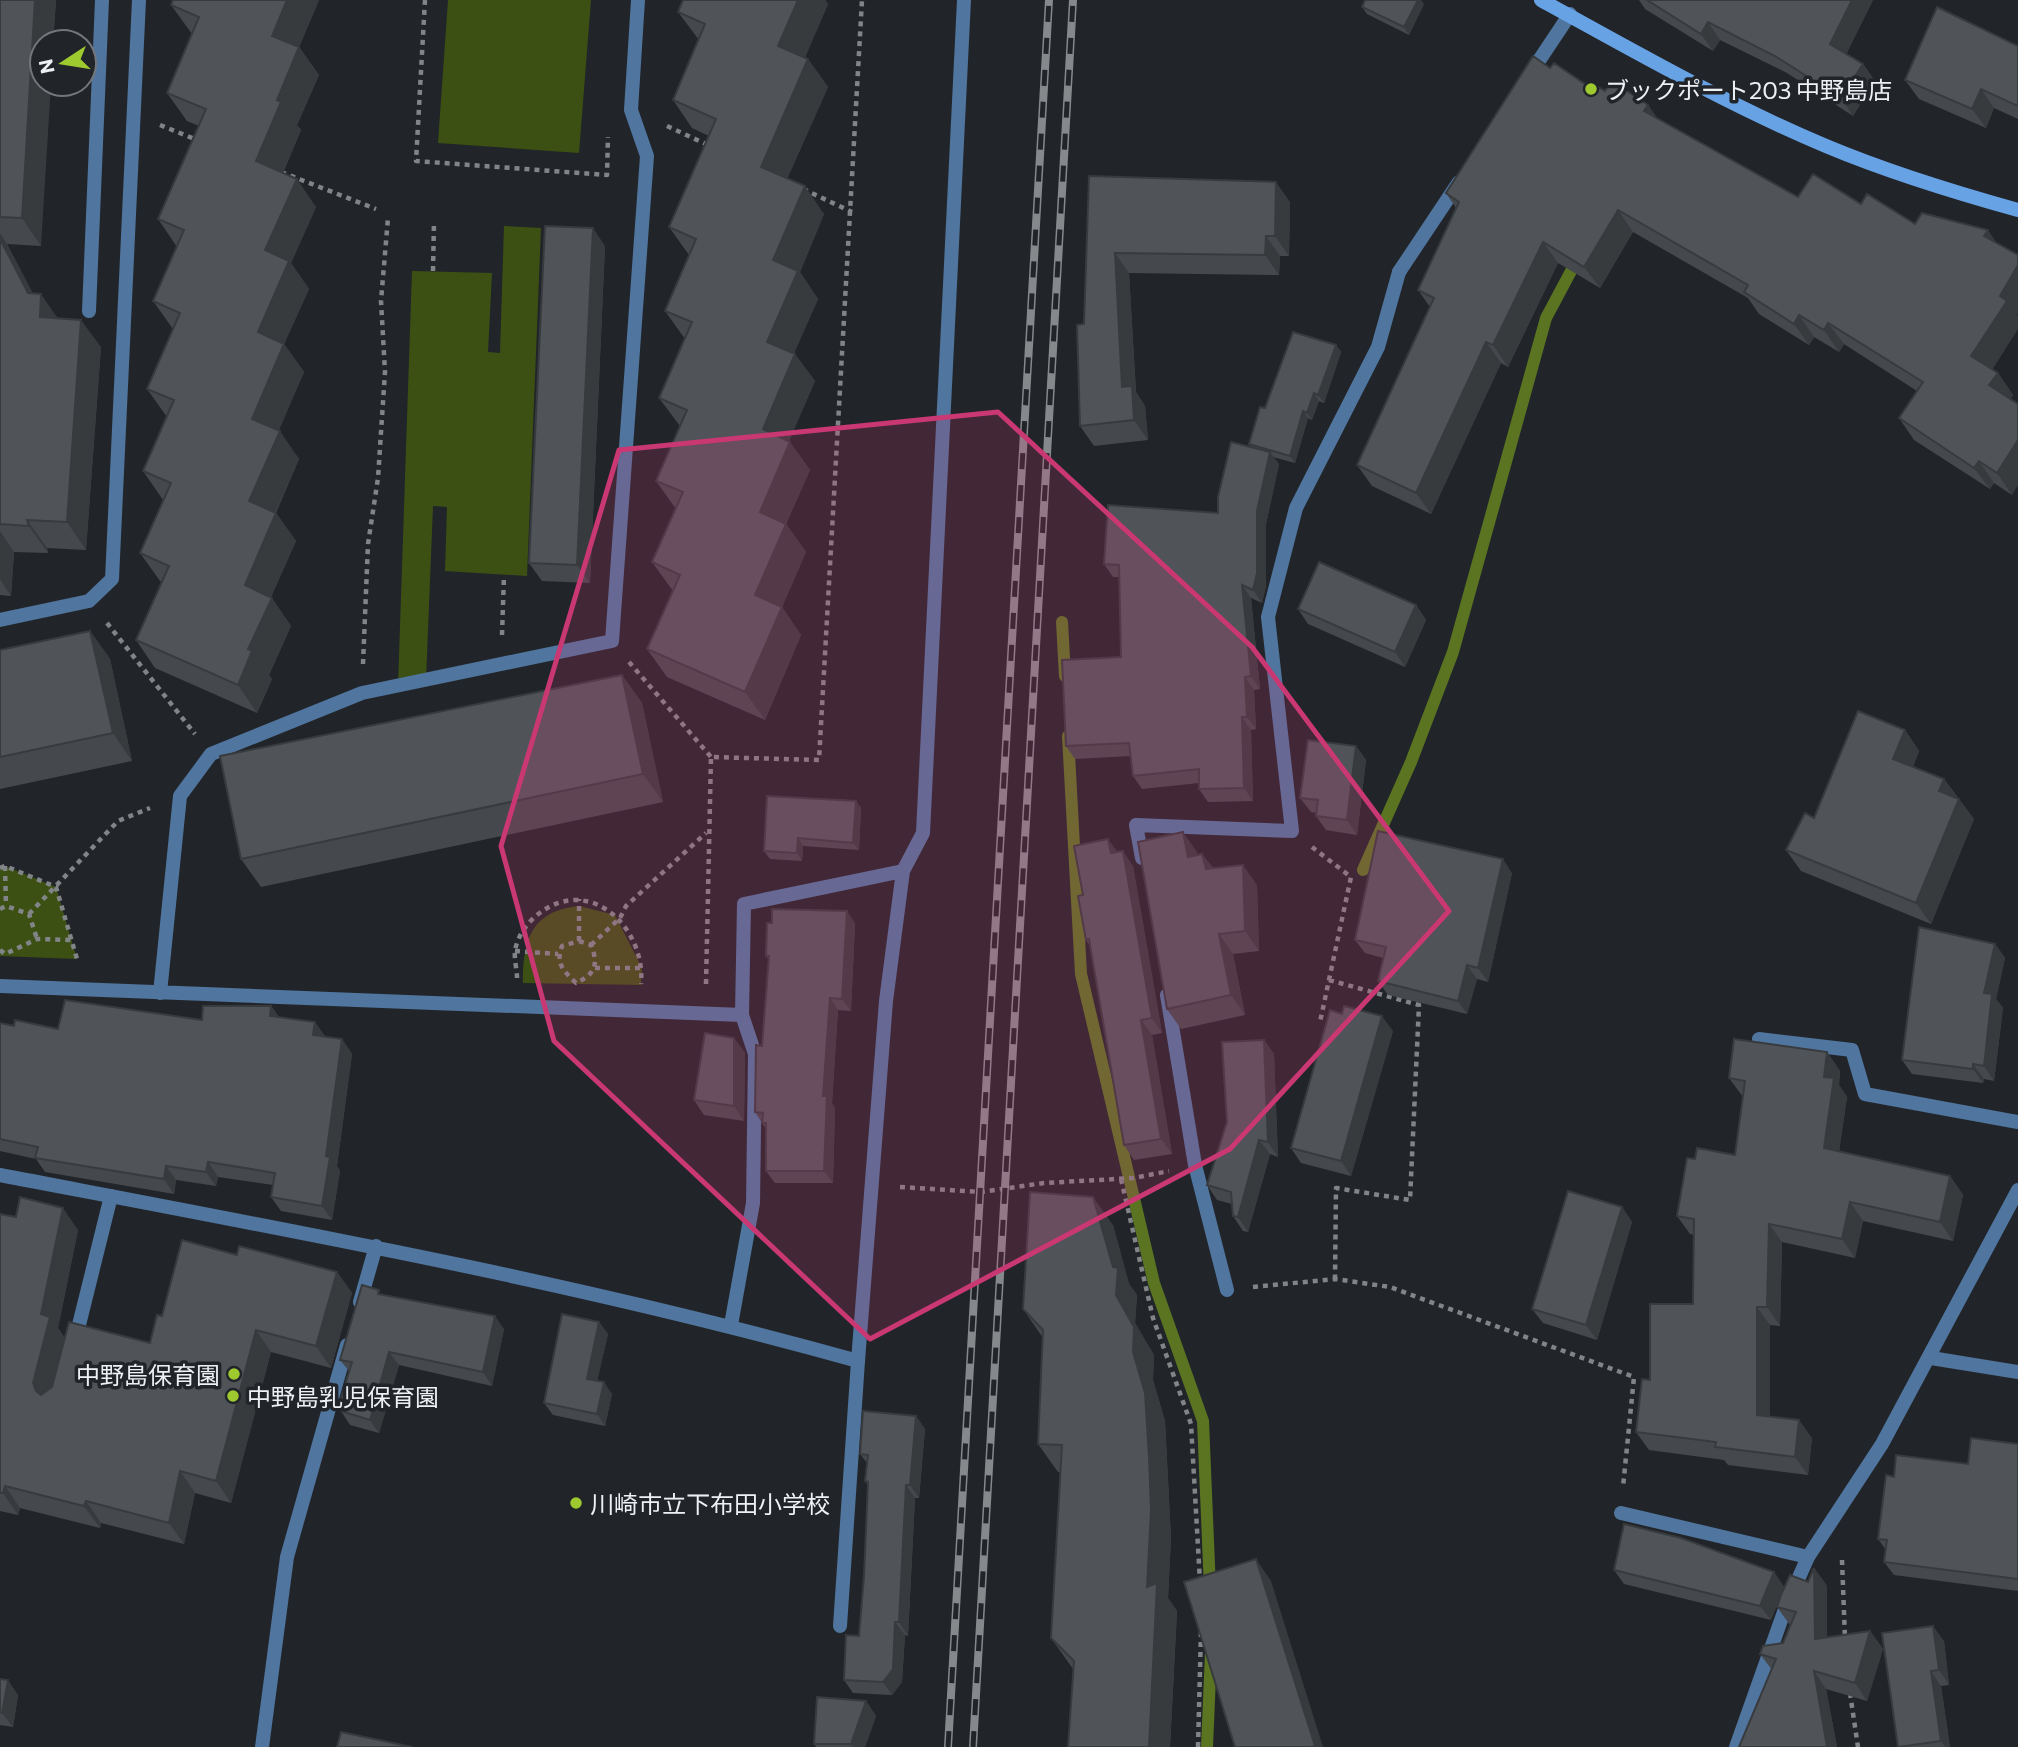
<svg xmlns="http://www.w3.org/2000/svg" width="2018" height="1747" font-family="Commissioner,'Noto Sans JP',sans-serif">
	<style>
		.green { fill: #3d5013 }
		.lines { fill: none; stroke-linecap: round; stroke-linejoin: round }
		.stream { stroke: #5b7422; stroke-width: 12 }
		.path { stroke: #828588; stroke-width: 4.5; stroke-dasharray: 5 5; stroke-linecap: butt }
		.lane { stroke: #50759e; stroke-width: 14 }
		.street { stroke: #50759e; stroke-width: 14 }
		.secondary { stroke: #67a2e5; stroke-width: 14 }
		.rail-casing { stroke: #86898c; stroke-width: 8 }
		.rail { stroke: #212529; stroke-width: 5; stroke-dasharray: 16; stroke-linecap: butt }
		.wall { fill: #45484d }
		.shaded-wall { fill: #383b3e }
		.building { fill: #505459; stroke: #383b3e; stroke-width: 2 }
		.marked { fill: #c93872; fill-opacity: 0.2; stroke: #c93872; stroke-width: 5; stroke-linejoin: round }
		.poi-dot { fill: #9eca2f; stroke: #212529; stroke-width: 2.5 }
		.labels { text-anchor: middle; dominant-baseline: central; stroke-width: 7; stroke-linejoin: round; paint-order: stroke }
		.poi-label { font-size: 24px; fill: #eef0f3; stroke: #212529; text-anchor: start }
	</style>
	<rect width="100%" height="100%" fill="#212529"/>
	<path class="green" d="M448 0H591L579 153 438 143Z
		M504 226 541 228 527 576 445 571 447 507 433 506 426 680 398 686 412 271 492 273 488 352 500 353Z
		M5 866 56 887 77 959 0 956V868Z
		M579 906 615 915 642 968 641 985 523 983C523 940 531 911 579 906Z"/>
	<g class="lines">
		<path class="stream" d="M1062 622 1065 676
			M1068 736 1081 974 1154 1283 1203 1421 1210 1589
			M1363 870 1411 762 1453 652 1546 318 1578 258
			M1207 1747 1211 1653"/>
		<path class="path" d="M425 0 416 161 607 175 608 137
			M160 125 197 140
			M667 126 710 146
			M281 172 376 209
			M803 189 852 212
			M433 271 434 221
			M107 623 195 734
			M502 635 504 575
			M629 662 711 757
			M363 664 368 544 378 478 385 372 381 301 388 218
			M1312 847 1351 877 1320 1022
			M5 866 6 906
			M0 868 5 866 56 887 77 959
			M0 909 6 906 29 914 37 939
			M29 914 118 821 150 808
			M579 941 591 945C599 965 595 974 576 983 564 971 555 964 562 946Z
			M579 941V899
			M591 945 620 918 626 906 706 833
			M0 950 5 954 37 939 73 940
			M515 951 558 954
			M595 968H642
			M517 978C517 970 514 959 515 951 517 937 527 923 537 915 589 873 646 927 641 984
			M1329 980 1419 1005 1410 1200 1336 1188 1335 1279
			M706 984 711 757 819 760 862 0
			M1121 1179 1153 1318 1191 1424 1200 1582
			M900 1187 981 1192 1044 1183 1134 1178 1169 1171
			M1253 1287 1335 1279 1390 1287 1634 1377 1623 1487
			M1842 1560 1845 1639
			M1850 1693 1858 1747
			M1198 1747 1201 1632"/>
		<path class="lane" d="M89 311 102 0
			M1142 858 1136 825 1292 831 1268 617 1296 508 1378 347 1399 272
			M1167 995 1195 1165 1227 1290
			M1759 1039 1852 1050 1865 1094 2018 1122
			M731 1325 753 1203 755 1054 742 1015
			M75 1341 111 1196
			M1931 1358 2018 1372
			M1621 1513 1808 1557
			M840 1626 858 1361"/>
		<path class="street" d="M1530 74 1570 14
			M1399 272 1459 182
			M0 620 89 601 112 579 139 0
			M0 986 742 1015 744 904 903 871
			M160 993 180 796 211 754 362 693 612 641 647 156 631 110 638 0
			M0 1175C288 1230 576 1282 858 1361L886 1001 903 871 923 833 964 0
			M360 1302 376 1246
			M262 1747 287 1557 347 1345
			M1736 1747 1785 1609 1808 1557 1882 1444 2018 1190"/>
		<path class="secondary" d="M1541 0C1634 51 1728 105 1826 146 1888 172 1953 192 2018 210"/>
		<g class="rail-casing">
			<path id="rail" d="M948 1747 1049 0
				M973 1747 1073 0"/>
		</g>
		<use href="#rail" class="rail"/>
	</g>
	<path class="wall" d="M0 0H56L53 42H42L41 246 7 244 33 294 58 318 101 347 86 550 47 548 48 553 14 552 11 596 0 595Z
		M173 0H319L299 47 319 75 297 125 301 130 283 173 316 207 291 263 309 289 284 344 304 372 278 431 299 459 276 513 296 541 271 597 291 626 269 675 272 679 257 713 155 668 136 640 162 582 160 581 140 553 163 500 143 471 167 417 147 389 173 329 153 301 177 247 158 219 199 126 187 121 167 93 192 34 171 5Z
		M683 0H825L828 4 805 57 808 59 828 87 787 179 824 214 800 272 818 299 794 353 815 381 789 441 810 470 786 524 806 552 782 607 801 635 765 720 667 677 647 649 673 591 652 562 676 509 656 481 680 426 659 398 685 339 665 311 689 255 669 227 709 136 692 128 673 100 699 40 678 12Z
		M1639 0H1873L1846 54 1863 64 1875 81 1853 116 1787 73 1720 40 1713 51 1645 9Z
		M1424 4 1409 35 1367 14 1362 7Z
		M2018 46V119L1994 108 1986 128 1919 99 1905 80Z
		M1591 88 1648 105 1657 118 1798 197 2017 315 1992 369 1998 373 2013 395 2010 399 2012 495 1994 483 1990 489 1914 440 1899 418 1917 391 1844 344 1839 352 1814 337 1809 345 1759 314 1748 298 1633 232 1600 288 1558 263 1508 367 1501 363 1431 514 1372 486 1357 465 1430 307 1418 290 1456 208 1446 193Z
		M1089 176 1290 202 1289 256H1280L1279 275 1129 273 1136 392 1145 406 1148 440 1094 446 1080 426Z
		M605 246 590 583 542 581 529 563Z
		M1336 345 1341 352 1324 403 1319 401 1312 420 1308 418 1295 463 1273 457 1279 464 1266 524V586L1262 603 1251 598 1260 689 1254 690 1256 729 1251 730 1253 801 1208 802 1199 789V783L1142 789 1133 776 1131 756 1075 759 1066 746 1121 657 1119 577H1113L1104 564 1218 513 1252 447 1249 444 1265 408Z
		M1416 605 1426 620 1405 667 1308 624 1298 609Z
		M90 631 110 659 132 761 0 789V650Z
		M622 675 642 703 663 802 261 887 241 859Z
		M1905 730 1919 751 1913 767 1944 779 1974 819 1931 924 1801 871 1786 850 1814 818Z
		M1356 746 1366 760 1357 835 1326 830 1316 816V813L1311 812 1300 798Z
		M856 801 861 808 859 850 803 846 802 861 770 859 764 851Z
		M1117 852 1133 866 1162 1033 1152 1035 1172 1154 1134 1160 1124 1145 1090 946 1086 940 1083 895Z
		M1197 852V855L1202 854 1213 868 1257 885 1259 951 1233 954 1245 1015 1181 1029 1167 1009Z
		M1512 873 1488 982 1477 979 1467 1014 1388 995 1378 981 1383 958 1365 953 1355 940Z
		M855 923 851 1011 838 1010 832 1103 835 1108 833 1183H775L766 1171V1129L755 1112 762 1046 769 960 766 956Z
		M1995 944 2005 958 1996 999 2003 1008 1994 1081 1984 1079 1983 1083 1912 1074 1902 1060Z
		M271 1006 279 1017 315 1022 325 1037 342 1039 352 1054 337 1166 340 1171 332 1220 281 1211 271 1197 273 1185 218 1177 216 1186 176 1180 174 1194 45 1172 36 1159 0 1151V1023L14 1026 58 1029 202 1020Z
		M1393 1031 1351 1176 1301 1163 1291 1148Z
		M734 1038 745 1053 744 1121 704 1115 694 1100Z
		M1264 1040 1274 1054 1278 1157 1270 1154 1248 1232 1243 1231 1233 1216 1232 1204 1217 1200 1207 1185Z
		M1827 1052 1840 1071 1839 1085 1847 1097 1839 1151 1950 1176 1963 1195 1953 1241 1863 1221 1855 1258 1782 1242 1780 1326 1770 1325V1416L1812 1438 1808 1475 1728 1465 1724 1460 1649 1450 1636 1432 1650 1380 1693 1304 1694 1235 1690 1234 1677 1216 1695 1159 1735 1155 1743 1097 1729 1078Z
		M1622 1207 1632 1222 1597 1340 1543 1323 1532 1309Z
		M0 1214 78 1230 58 1328 65 1338 150 1343 162 1316 237 1255 337 1272 352 1293 331 1368 271 1352 231 1503 195 1493 184 1544 101 1523 100 1528 20 1508 18 1515 0 1511Z
		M1113 1225 1129 1284 1137 1295 1135 1323 1154 1355 1153 1380 1165 1421 1171 1538 1168 1598 1177 1611 1170 1747H1068L1073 1669 1051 1638 1060 1472H1058L1038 1444 1043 1338 1023 1309Z
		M382 1295 504 1329 492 1386 399 1365 379 1433 350 1425 341 1411 349 1371 340 1360Z
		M599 1322 608 1334 597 1381 612 1394 605 1426 553 1415 544 1403Z
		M916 1416 925 1429 919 1498H915L908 1636 905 1635 902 1682 892 1695 853 1693 844 1680 859 1636 864 1576 868 1486 865 1481 867 1463 860 1454Z
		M2018 1444V1591L1894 1575 1884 1562 1886 1550 1878 1539 1894 1477 1968 1464Z
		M1814 1568 1827 1586V1637L1870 1631 1883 1649 1867 1701 1826 1689 1837 1747H1739L1772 1670 1760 1654 1783 1643 1790 1625 1777 1607 1808 1582Z
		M1614 1570 1774 1572 1784 1587 1771 1620 1624 1584Z
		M1944 1641 1949 1685 1941 1686 1950 1747H1898Z
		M0 1679 18 1695 13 1727 0 1725Z
		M866 1701 876 1716 865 1747H816L814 1744Z"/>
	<path class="shaded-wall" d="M35 0H56L53 42H42V84H51L41 246 22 218Z
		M287 0H319L292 64 272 36Z
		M798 0H825L828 4 798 74 778 46Z
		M1418 0H1421L1424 4 1409 35 1404 27Z
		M1852 0H1873L1843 61 1830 44Z
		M1708 22 1720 40 1713 51 1701 34Z
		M299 47 319 75 297 125 301 130 276 189 256 161 277 100Z
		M808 59 828 87 780 195 761 167Z
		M1863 64 1875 81 1853 116 1841 98Z
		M1981 89 1994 108 1986 128 1972 109Z
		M1648 105 1663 127 1644 111Z
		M297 179 316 207 291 263 309 289 277 360 258 332 265 250Z
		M1276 182 1290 202 1289 256 1275 236Z
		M805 186 824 214 800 272 818 299 787 369 767 342 773 260Z
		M1618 210 1633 232 1600 288 1584 267Z
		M593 228 605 246 590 583 577 565Z
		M1988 230 2003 252 1984 236Z
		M0 233 7 244 40 307 41 294 60 322 40 317 0 239Z
		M1266 236 1280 256 1279 275 1265 255Z
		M1543 242 1558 263 1508 367 1493 345Z
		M1115 253 1129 273 1136 392 1145 406 1148 440 1134 420 1122 387Z
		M2018 265V313L2017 315 2018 316V329L1987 378 1971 356 2000 296Z
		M1799 315 1814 337 1809 345 1794 324Z
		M81 320 101 347 86 550 67 522Z
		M1828 323 1844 344 1839 352 1824 330Z
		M1486 342 1501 363 1431 514 1416 493Z
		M284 344 304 372 272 447 252 419Z
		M1336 345 1341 352 1324 403 1318 395Z
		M795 354 815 381 782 457 763 429Z
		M1998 373 2013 395 2005 407 1989 385Z
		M1314 393 1319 401 1312 420 1307 413Z
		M1303 411 1308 418 1295 463 1290 456Z
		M280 431 299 459 268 529 249 501Z
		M2018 440V485L2012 495 1997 473Z
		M790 442 810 470 779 540 760 512Z
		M1270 452 1279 464 1266 524V586L1262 603 1253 590 1257 511Z
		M1979 461 1994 483 1990 489 1974 468Z
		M276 513 296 541 264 613 245 585Z
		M27 520 47 548 48 553 29 526Z
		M786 524 806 552 775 623 755 595Z
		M0 531 14 552 11 596 0 579Z
		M1242 585 1251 598 1260 689 1251 676Z
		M272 598 291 626 269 675 272 679 257 713 238 685 248 649Z
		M1416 605 1426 620 1405 667 1395 652Z
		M782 607 801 635 765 720 745 692Z
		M90 631 110 659 132 761 113 733Z
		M622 675 642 703 663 802 643 774Z
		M1245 677 1254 690 1256 729 1247 717Z
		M1242 717 1251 730 1253 801 1244 788Z
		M1905 730 1919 751 1908 779 1893 759Z
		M1356 746 1366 760 1357 835 1347 820Z
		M1944 779 1958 799 1939 791Z
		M1959 799 1974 819 1931 924 1916 903Z
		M856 801 861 808 859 850 853 843Z
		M1183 832 1197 852 1202 877 1188 857Z
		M798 838 803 846 802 861 797 853Z
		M1108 839 1119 854 1111 853Z
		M1123 851 1133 866 1162 1033 1152 1018Z
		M1202 854 1216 873 1206 869Z
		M1503 859 1512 873 1488 982 1478 968Z
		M1243 865 1257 885 1259 951 1245 931Z
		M847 911 855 923 851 1011 842 999Z
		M1219 934 1233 954 1245 1015 1231 995Z
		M1995 944 2005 958 1996 999 2003 1008 1994 1081 1984 1066V993Z
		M1467 965 1477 979 1467 1014 1458 1001Z
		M830 998 838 1010 832 1103 835 1108 833 1183 824 1171 823 1096Z
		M271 1006 281 1021 270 1016Z
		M1382 1016 1393 1031 1351 1176 1341 1161Z
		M1141 1020 1152 1035 1172 1154 1161 1139Z
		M315 1022 325 1036 323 1049 313 1035Z
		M734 1038 745 1053 744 1121 734 1106Z
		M342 1039 352 1054 337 1166 340 1171 332 1220 322 1206 326 1156Z
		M1264 1040 1274 1054 1278 1157 1268 1142Z
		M1827 1052 1840 1071 1839 1085 1847 1097 1837 1166 1824 1148V1077Z
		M1973 1064 1984 1079 1983 1083 1973 1069Z
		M1259 1140 1270 1154 1248 1232 1238 1217Z
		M208 1162 218 1177 216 1186 206 1172Z
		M166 1166 176 1180 174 1194 164 1179Z
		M1950 1176 1963 1195 1953 1241 1940 1222Z
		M1093 1197 1113 1225 1129 1284 1137 1295 1135 1323 1154 1355 1153 1380 1165 1421 1171 1538 1168 1598 1177 1611 1170 1747H1149L1147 1587 1113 1267Z
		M1850 1202 1863 1221 1855 1258 1842 1239Z
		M1622 1207 1632 1222 1597 1340 1586 1325Z
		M63 1208 78 1230 58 1328 65 1339 49 1405 36 1391 33 1383 41 1314Z
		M1769 1224 1782 1242 1780 1326 1767 1307Z
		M337 1272 352 1293 331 1368 316 1346Z
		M1757 1307 1770 1325V1433L1757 1415Z
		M495 1316 504 1329 492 1386 483 1372Z
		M599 1322 608 1334 595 1390 587 1379Z
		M256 1330 271 1352 231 1503 216 1481Z
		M389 1352 399 1365 379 1433 370 1420Z
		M604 1382 612 1394 605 1426 597 1414Z
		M916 1416 925 1429 919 1498 910 1485Z
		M1799 1420 1812 1438 1808 1475 1795 1457Z
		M180 1471 195 1493 184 1544 169 1523Z
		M906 1485 915 1498 908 1636 899 1622Z
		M5 1486 20 1508 18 1515 3 1493Z
		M86 1501 101 1523 100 1528 84 1506Z
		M1256 1559 1271 1581 1323 1747H1315V1746Z
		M1814 1568 1827 1586V1657L1815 1639Z
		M1774 1572 1784 1587 1771 1620 1760 1606Z
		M895 1622 905 1635 902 1682 892 1695 883 1682Z
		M1933 1626 1944 1641 1949 1685 1939 1670Z
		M1870 1631 1883 1649 1867 1701 1855 1683Z
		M1814 1671 1826 1689 1837 1747H1827Z
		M1931 1671 1941 1686 1950 1747H1945L1941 1741Z
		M8 1680 18 1695 13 1727 2 1713Z
		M866 1701 876 1716 865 1747H853L851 1744Z"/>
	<path class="building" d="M0 0H35L22 218 0 217Z
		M173 0H287L272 36 299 47 277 100 281 102 256 161 297 179 265 250 289 261 258 332 284 344 252 419 280 431 249 501 276 513 245 585 272 598 248 649 252 651 238 685 136 640 169 566 140 553 171 483 143 471 174 400 147 389 180 313 153 301 184 230 158 219 206 109 167 93 199 17 171 5Z
		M683 0H798L778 46 808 59 761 167 805 186 773 260 798 271 767 342 795 354 763 429 790 442 760 512 786 524 755 595 782 607 745 692 647 649 680 575 652 562 683 492 656 481 687 410 659 398 692 322 665 311 696 239 669 227 716 119 673 100 705 24 678 12Z
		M1365 0H1418L1404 27 1362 7Z
		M1647 0H1852L1830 44 1863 64 1841 98 1775 56 1708 22 1701 34Z
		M1937 7 2018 46V106L1981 89 1972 109 1905 80Z
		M1533 56 1550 68 1554 63 1591 88 1593 84 1605 91 1612 81 1648 105 1644 111 1798 197 1813 174 1861 204 1867 194 1915 224 1922 213 1988 230 1984 236 2018 255V265L2000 296 2007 301 1971 356 1998 373 1989 385 2018 404V440L1997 473 1979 461 1974 468 1899 418 1923 382 1828 323 1824 330 1799 315 1794 324 1744 292 1748 285 1618 210 1584 267 1543 242 1493 345 1486 342 1416 493 1357 465 1434 298 1418 290 1459 202 1446 193Z
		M1089 176 1276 182 1275 236H1266L1265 255 1115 253 1122 387 1132 386 1134 420 1080 426 1077 325 1084 324Z
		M545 226 593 228 577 565 529 563Z
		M0 239 28 293 41 294 40 317 81 320 67 522 27 520 29 526 0 524Z
		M1293 332 1336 345 1318 395 1314 393 1307 413 1303 411 1290 456 1249 444 1260 407 1265 408Z
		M1231 442 1270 452 1257 511V573L1253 590 1242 585 1251 676 1245 677 1247 717H1242L1244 788 1199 789V769L1133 776 1129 743 1066 746 1062 660 1121 657 1119 565 1104 564 1108 505 1218 513V497Z
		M1319 562 1416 605 1395 652 1298 609Z
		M90 631 113 733 0 757V650Z
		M622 675 643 774 241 859 220 756Z
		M1858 711 1905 730 1893 759 1944 779 1939 791 1959 799 1916 903 1786 850 1805 813 1814 818Z
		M1308 740 1356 746 1347 820 1316 816 1318 800 1300 798Z
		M767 796 856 801 853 843 798 838 797 853 764 851Z
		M1378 831 1503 859 1478 968 1467 965 1458 1001 1378 981 1386 947 1355 940Z
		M1183 832 1188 857 1202 854 1206 869 1243 865 1245 931 1219 934 1231 995 1167 1009 1138 842Z
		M1108 839 1111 853 1123 851 1152 1018 1141 1020 1161 1139 1124 1145 1089 939 1086 940 1078 896 1083 895 1074 846Z
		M772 909 847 911 842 999 830 998 823 1096H827L824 1171H766V1123H762L763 1113 755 1112 756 1045 762 1046 769 956H766L767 923H772Z
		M1919 927 1995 944 1984 993 1992 994 1984 1066 1973 1064V1069L1902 1060Z
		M65 1000 202 1020 203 1006H271L270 1016 315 1022 313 1035 342 1039 326 1156 330 1157 322 1206 271 1197 275 1173 208 1162 206 1172 166 1166 164 1179 35 1158 38 1147 0 1139V1023L14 1026 15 1020 58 1029Z
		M1344 1006 1382 1016 1341 1161 1291 1148 1330 1010 1342 1014Z
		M705 1033 734 1038V1106L694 1100Z
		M1734 1039 1827 1052 1824 1077 1834 1078 1824 1148 1950 1176 1940 1222 1850 1202 1842 1239 1769 1224 1767 1307H1757V1415L1799 1420 1795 1457 1715 1447 1716 1442 1636 1432 1642 1379 1650 1380V1304H1693L1694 1219 1677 1216 1687 1158 1695 1159 1697 1148 1735 1155 1745 1081 1729 1078Z
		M1264 1040 1268 1142 1259 1140 1238 1217 1233 1216 1231 1192 1207 1185 1227 1122 1222 1042Z
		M1568 1191 1622 1207 1586 1325 1532 1309Z
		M1030 1192 1093 1197 1113 1267 1118 1268 1116 1295 1134 1327 1133 1352 1145 1393 1149 1457 1151 1510 1147 1587 1157 1583 1149 1747H1068L1074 1661 1051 1638 1062 1445 1038 1444 1043 1330 1023 1309Z
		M20 1197 63 1208 41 1314 50 1317 33 1383 36 1391 41 1395 52 1387 69 1322 150 1343 157 1315 162 1316 182 1240 237 1255 239 1246 337 1272 316 1346 256 1330 216 1481 180 1471 169 1523 86 1501 84 1506 5 1486 3 1493H0V1214L16 1217Z
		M362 1285 379 1290 378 1294 495 1316 483 1372 389 1352 370 1420 341 1411V1398L352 1362 340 1360Z
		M562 1314 599 1322 587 1379 604 1382 597 1414 544 1403Z
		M863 1411 916 1416 910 1485H906L899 1622H895L893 1669 883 1682 844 1680 846 1635 859 1636 864 1576 868 1482 865 1481 868 1455 860 1454Z
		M1971 1438 2018 1444V1579L1884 1562 1887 1540 1878 1539 1886 1475 1894 1477 1896 1455 1968 1464Z
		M1624 1524 1681 1538 1774 1572 1760 1606 1614 1570Z
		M1256 1559 1315 1746 1311 1747H1235L1184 1582Z
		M1814 1568 1815 1639 1870 1631 1855 1683 1814 1671 1827 1747H1739L1776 1659 1760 1654 1763 1646 1783 1643 1796 1612 1777 1607 1781 1595 1790 1575 1808 1582Z
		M1933 1626 1939 1670 1931 1671 1941 1741 1898 1747 1882 1633Z
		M0 1679 8 1680 2 1713 0 1712Z
		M817 1697 866 1701 851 1744H814Z
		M341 1732 412 1747H337Z"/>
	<path class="marked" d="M998 412 1252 647 1449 911 1230 1149 870 1339 554 1041 501 846 619 450Z"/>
	<g class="poi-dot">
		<circle cx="1591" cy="89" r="7"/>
		<circle cx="234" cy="1374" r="7"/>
		<circle cx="233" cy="1396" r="7"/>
		<circle cx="576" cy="1503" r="7"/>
	</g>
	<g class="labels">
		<g class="poi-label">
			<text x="1605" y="89">ブックポート203 中野島店</text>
			<text x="220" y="1374" text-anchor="end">中野島保育園</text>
			<text x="247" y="1396">中野島乳児保育園</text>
			<text x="590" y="1503">川崎市立下布田小学校</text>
		</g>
	</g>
	<g transform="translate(63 63) rotate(258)"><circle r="33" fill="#212529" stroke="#73767a" stroke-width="2"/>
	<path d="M0-5L12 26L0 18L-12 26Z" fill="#9eca2f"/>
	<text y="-10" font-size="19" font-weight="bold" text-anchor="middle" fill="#eef0f3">N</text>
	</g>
</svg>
